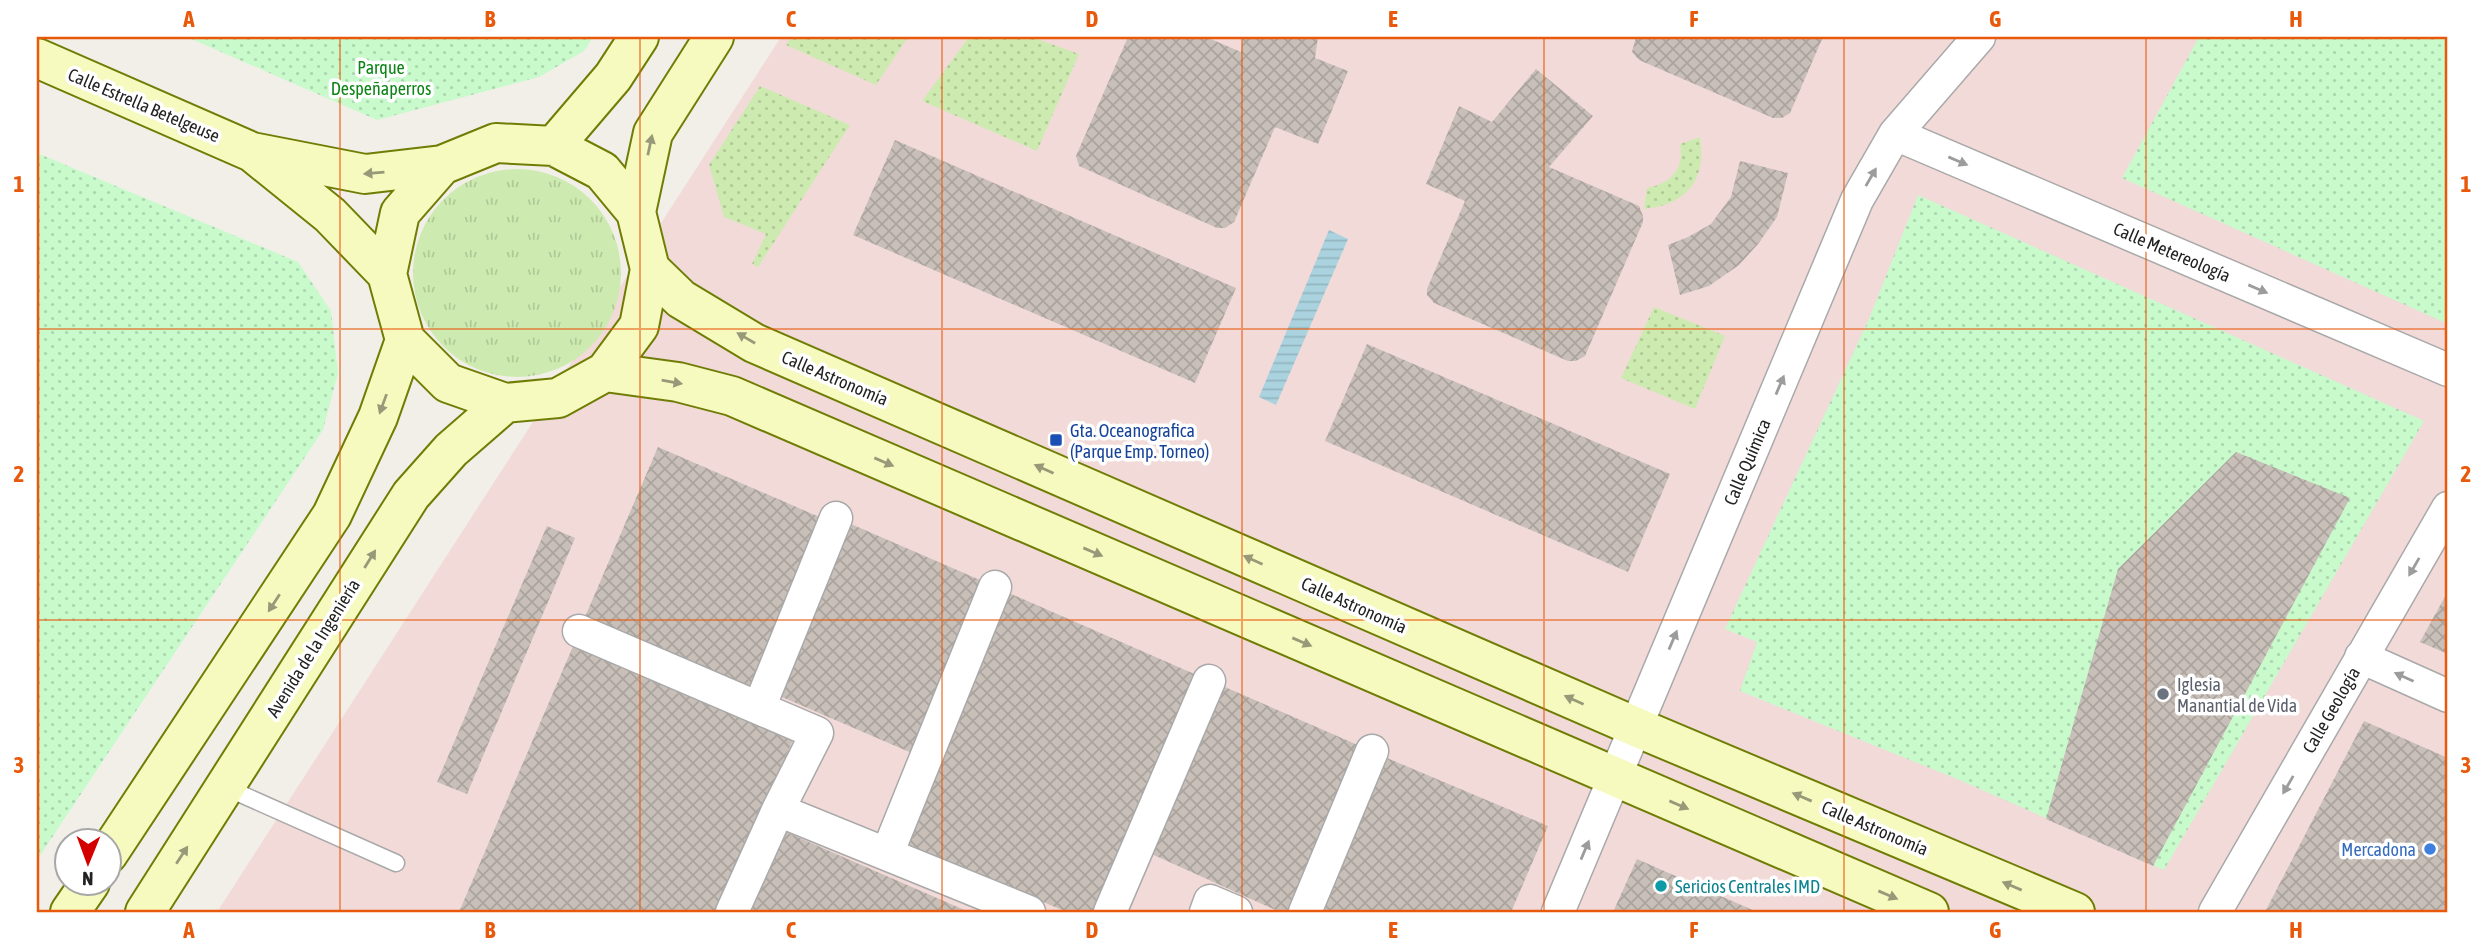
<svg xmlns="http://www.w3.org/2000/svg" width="2485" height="949" font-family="'Asap Condensed',sans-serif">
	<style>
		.commercial { fill: #f2dad9 }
		.grass { fill: url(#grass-tufts) }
		.park { fill: url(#park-dots) }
		.garden { fill: url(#garden-dots) }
		.water { fill: url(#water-rules) }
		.building { fill: url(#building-cross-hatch) }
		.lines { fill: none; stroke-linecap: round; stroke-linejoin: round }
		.lane-casing { stroke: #a9a9a9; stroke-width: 19 }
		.street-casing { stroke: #a9a9a9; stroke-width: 35 }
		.secondary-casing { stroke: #707d05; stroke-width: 42 }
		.lane { stroke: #fff; stroke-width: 16 }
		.street { stroke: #fff; stroke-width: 32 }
		.secondary { stroke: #f7fabf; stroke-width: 38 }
		.oneway { fill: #979978 }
		.oneway2 { fill: #9c9c9c }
		.grid { fill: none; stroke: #e8590c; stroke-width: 2; stroke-opacity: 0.55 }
		.transit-dot { fill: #1a4fb4; stroke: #fff; stroke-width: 2.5 }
		.worship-dot { fill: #6b7280; stroke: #fff; stroke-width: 2.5 }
		.shop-dot { fill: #3f7fe0; stroke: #fff; stroke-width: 2.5 }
		.culture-dot { fill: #0f9aa8; stroke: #fff; stroke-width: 2.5 }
		.labels { text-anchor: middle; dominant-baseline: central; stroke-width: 7; stroke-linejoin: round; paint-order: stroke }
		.park-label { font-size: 18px; fill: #0c8416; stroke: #fff }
		.street-label { font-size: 18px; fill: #222; stroke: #fff }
		.transit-label { font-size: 18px; fill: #164399; stroke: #fff; text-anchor: start }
		.worship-label { font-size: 18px; fill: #5b616d; stroke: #fff; text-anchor: start }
		.shop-label { font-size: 18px; fill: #366cbe; stroke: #fff; text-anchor: end }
		.culture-label { font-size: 18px; fill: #0d838f; stroke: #fff; text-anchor: start }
		.neatline { fill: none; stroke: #e8590c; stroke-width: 2.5 }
		.grid-label { font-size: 23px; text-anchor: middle; font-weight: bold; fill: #e8590c }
	</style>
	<defs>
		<pattern id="grass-tufts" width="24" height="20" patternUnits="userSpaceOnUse" patternTransform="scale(1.75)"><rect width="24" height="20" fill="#cdebb0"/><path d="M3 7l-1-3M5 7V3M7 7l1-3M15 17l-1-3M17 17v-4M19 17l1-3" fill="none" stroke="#b0c997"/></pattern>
		<pattern id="park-dots" width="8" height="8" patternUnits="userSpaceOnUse" patternTransform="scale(1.75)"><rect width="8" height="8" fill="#c8facc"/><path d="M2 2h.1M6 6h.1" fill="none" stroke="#acd6af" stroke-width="1.8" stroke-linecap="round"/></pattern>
		<pattern id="garden-dots" width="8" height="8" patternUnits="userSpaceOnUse" patternTransform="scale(1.75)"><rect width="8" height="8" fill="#cdebb0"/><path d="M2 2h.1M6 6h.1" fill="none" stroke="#b0c997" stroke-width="1.8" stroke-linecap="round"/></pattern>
		<pattern id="water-rules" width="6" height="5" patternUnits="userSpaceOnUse" patternTransform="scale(1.75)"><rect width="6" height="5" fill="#aad3df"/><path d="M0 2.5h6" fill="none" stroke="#92b5bf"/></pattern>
		<pattern id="building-cross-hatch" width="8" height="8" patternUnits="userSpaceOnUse" patternTransform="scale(1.75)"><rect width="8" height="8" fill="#c7bfb8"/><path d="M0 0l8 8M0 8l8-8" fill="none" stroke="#aba49e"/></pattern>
	</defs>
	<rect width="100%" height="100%" fill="#f2efe9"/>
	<path class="commercial" d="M781 37H2448V912H217Z"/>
	<path class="grass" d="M413 273a104 104 0 1 1 208 0a104 104 0 1 1-208 0Z"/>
	<path class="park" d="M187 37H186H593L584 51 539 77 377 120Z
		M2199 37H2448V324L2122 178Z
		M37 153 298 262 331 311 338 373 323 430 37 860Z
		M1918 195 2424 421 2164 870 1957 779 1740 691 1757 642 1725 629 1869 319Z"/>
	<path class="garden" d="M791 37H908L876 85 786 45Z
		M969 37H1031L1079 54 1037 151 922 101Z
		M760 86 850 125 758 267 752 264 766 234 724 217 709 165Z
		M1700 137C1707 181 1686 205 1644 209L1647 188C1670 184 1685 169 1680 144Z
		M1654 307 1725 336 1695 409 1621 378Z"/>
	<path class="water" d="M1329 230 1348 239 1276 405 1259 397Z"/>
	<path class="building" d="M1128 37H1206L1241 52 1243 37H1318L1315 58 1348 71 1318 144 1275 127 1234 222 1225 228H1217L1079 166 1076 156Z
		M1636 37H1823L1790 113 1782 118H1773L1639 60 1632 52Z
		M1536 69 1593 116 1549 167 1639 206 1643 216V222L1585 356 1576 361H1568L1434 303 1427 295V289L1465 201 1426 184 1459 106 1492 122Z
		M895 140 1236 288 1195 383 853 235Z
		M1740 161 1788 173 1777 217 1758 244 1739 265 1709 286 1680 295 1668 245 1688 237 1711 224 1731 197Z
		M1367 344 1670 474 1628 572 1325 441Z
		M658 447 824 519 756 689 585 617Z
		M2236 452 2350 498 2153 866 2046 819 2118 569Z
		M844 521 987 583 914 754 775 694Z
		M547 526 575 538 467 794 437 782Z
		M1002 590 1199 676 1100 912H1067L901 843Z
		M2448 591V654L2420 642Z
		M574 644 793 740 717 912H459Z
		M1218 684 1360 746 1293 912H1280L1145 851Z
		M2364 721 2448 758V912H2271L2266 910Z
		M1380 755 1548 826 1511 912H1315Z
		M779 829 969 912H740Z
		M1637 859 1757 912H1613Z"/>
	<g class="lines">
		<g class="lane-casing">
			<path id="lane" d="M225 787 396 863"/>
		</g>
		<g class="street-casing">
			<path id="street" d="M1895 134 2448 370
				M579 631 817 733 778 810
				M2361 657 2448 696
				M759 708 836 518
				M887 854 995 587
				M732 912 778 810 1029 912
				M1110 912 1209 681
				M1206 912 1210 901 1236 912
				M1305 912 1372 751
				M1558 912 1857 200 1895 134 1979 37
				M2215 912 2448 508"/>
		</g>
		<g class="secondary-casing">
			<path id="secondary" d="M37 58 252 152 365 174 442 165
				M554 146 613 77 639 37
				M252 152 330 215 387 274 405 340 448 383 505 403 558 398 605 372 639 326 650 269 636 212 602 171 554 146 496 143 442 165 400 213 387 274
				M636 212 653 133 714 37
				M650 269 681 299 754 343 1636 727 2075 912
				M605 372 678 382 732 396 1929 912
				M108 854 332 515 378 417 405 340
				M70 912 90 883
				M145 912 411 495 451 450 505 403"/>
		</g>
		<use href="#lane" class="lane"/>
		<use href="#street" class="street"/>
		<use href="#secondary" class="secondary"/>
	</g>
	<defs><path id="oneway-solid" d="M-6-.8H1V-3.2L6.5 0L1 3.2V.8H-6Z" transform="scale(1.75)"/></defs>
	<g class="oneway">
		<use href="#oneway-solid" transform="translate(650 145) rotate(-78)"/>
		<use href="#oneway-solid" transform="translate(374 173) rotate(175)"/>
		<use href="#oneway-solid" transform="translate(746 338) rotate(-150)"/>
		<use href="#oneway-solid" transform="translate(672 382) rotate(10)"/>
		<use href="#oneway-solid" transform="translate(383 404) rotate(110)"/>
		<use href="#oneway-solid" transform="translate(884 462) rotate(23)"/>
		<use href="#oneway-solid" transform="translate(1044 469) rotate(-156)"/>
		<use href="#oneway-solid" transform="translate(1093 552) rotate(23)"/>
		<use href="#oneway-solid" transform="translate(370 559) rotate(-58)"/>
		<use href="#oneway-solid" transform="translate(1253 560) rotate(-156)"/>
		<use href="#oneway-solid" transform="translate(274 603) rotate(123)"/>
		<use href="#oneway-solid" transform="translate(1302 642) rotate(23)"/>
		<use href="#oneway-solid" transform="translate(1574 700) rotate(-156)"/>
		<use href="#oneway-solid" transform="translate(1802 797) rotate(-157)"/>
		<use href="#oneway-solid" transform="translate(1679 805) rotate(23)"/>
		<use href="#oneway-solid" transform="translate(182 855) rotate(-57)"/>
		<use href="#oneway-solid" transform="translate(2012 886) rotate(-157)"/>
		<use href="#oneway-solid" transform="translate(1888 895) rotate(23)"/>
	</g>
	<g class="oneway2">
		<use href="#oneway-solid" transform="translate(1958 161) rotate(23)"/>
		<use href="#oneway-solid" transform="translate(1871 177) rotate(-60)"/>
		<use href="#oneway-solid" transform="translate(2258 289) rotate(23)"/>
		<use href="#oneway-solid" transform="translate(1780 385) rotate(-67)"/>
		<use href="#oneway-solid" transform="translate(2414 567) rotate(120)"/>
		<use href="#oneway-solid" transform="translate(1673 640) rotate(-67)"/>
		<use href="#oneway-solid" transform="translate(2404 677) rotate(-156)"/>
		<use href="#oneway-solid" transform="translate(2288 785) rotate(120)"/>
		<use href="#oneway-solid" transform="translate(1585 850) rotate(-67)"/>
	</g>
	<path class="grid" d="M340 37V912M640 37V912M942 37V912M1242 37V912M1544 37V912M1844 37V912M2146 37V912M37 329H2448M37 620H2448"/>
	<rect class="transit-dot" x="1049" y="433" width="14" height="14" rx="3.5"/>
	<circle class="worship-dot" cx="2163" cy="694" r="7"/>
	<circle class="shop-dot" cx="2430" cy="849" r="7"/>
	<circle class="culture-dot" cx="1661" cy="886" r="7"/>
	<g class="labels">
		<g class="park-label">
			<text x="381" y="67">Parque<tspan x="381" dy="21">Despeñaperros</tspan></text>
		</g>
		<g class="street-label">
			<text transform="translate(144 105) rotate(23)">Calle Estrella Betelgeuse</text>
			<text transform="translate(2172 252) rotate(23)">Calle Metereología</text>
			<text transform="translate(835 378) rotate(23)">Calle Astronomía</text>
			<text transform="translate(1747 462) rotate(-67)">Calle Química</text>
			<text transform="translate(1354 605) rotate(24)">Calle Astronomía</text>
			<text transform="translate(313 648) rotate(-58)">Avenida de la Ingeniería</text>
			<text transform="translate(2331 710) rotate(-60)">Calle Geología</text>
			<text transform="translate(1875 828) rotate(23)">Calle Astronomía</text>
		</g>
		<g class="transit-label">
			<text x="1070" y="430">Gta. Oceanografica<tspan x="1070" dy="21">(Parque Emp. Torneo)</tspan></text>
		</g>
		<g class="worship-label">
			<text x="2177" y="684">Iglesia<tspan x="2177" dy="21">Manantial de Vida</tspan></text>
		</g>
		<g class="shop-label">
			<text x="2416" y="849">Mercadona</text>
		</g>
		<g class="culture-label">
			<text x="1675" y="886">Sericios Centrales IMD</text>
		</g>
	</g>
	<rect width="2485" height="949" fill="none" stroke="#ffffff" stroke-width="77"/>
	<g transform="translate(88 862) rotate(181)"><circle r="33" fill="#ffffff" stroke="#a7a7a7" stroke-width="2"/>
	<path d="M0-5L12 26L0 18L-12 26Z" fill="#d40000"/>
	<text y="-10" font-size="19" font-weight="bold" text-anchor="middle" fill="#222222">N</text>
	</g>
	<rect x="38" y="38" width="2408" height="873" class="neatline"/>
	<g class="grid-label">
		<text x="189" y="27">A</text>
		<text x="490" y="27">B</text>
		<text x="791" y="27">C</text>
		<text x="1092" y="27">D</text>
		<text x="1393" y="27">E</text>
		<text x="1694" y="27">F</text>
		<text x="1995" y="27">G</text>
		<text x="2296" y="27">H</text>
		<text x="19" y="192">1</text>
		<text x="2466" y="192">1</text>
		<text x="19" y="482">2</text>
		<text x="2466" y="482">2</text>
		<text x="19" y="773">3</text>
		<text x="2466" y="773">3</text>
		<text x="189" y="938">A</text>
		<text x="490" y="938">B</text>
		<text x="791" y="938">C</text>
		<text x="1092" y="938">D</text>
		<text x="1393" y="938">E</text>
		<text x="1694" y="938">F</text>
		<text x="1995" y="938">G</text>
		<text x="2296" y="938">H</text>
	</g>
</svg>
